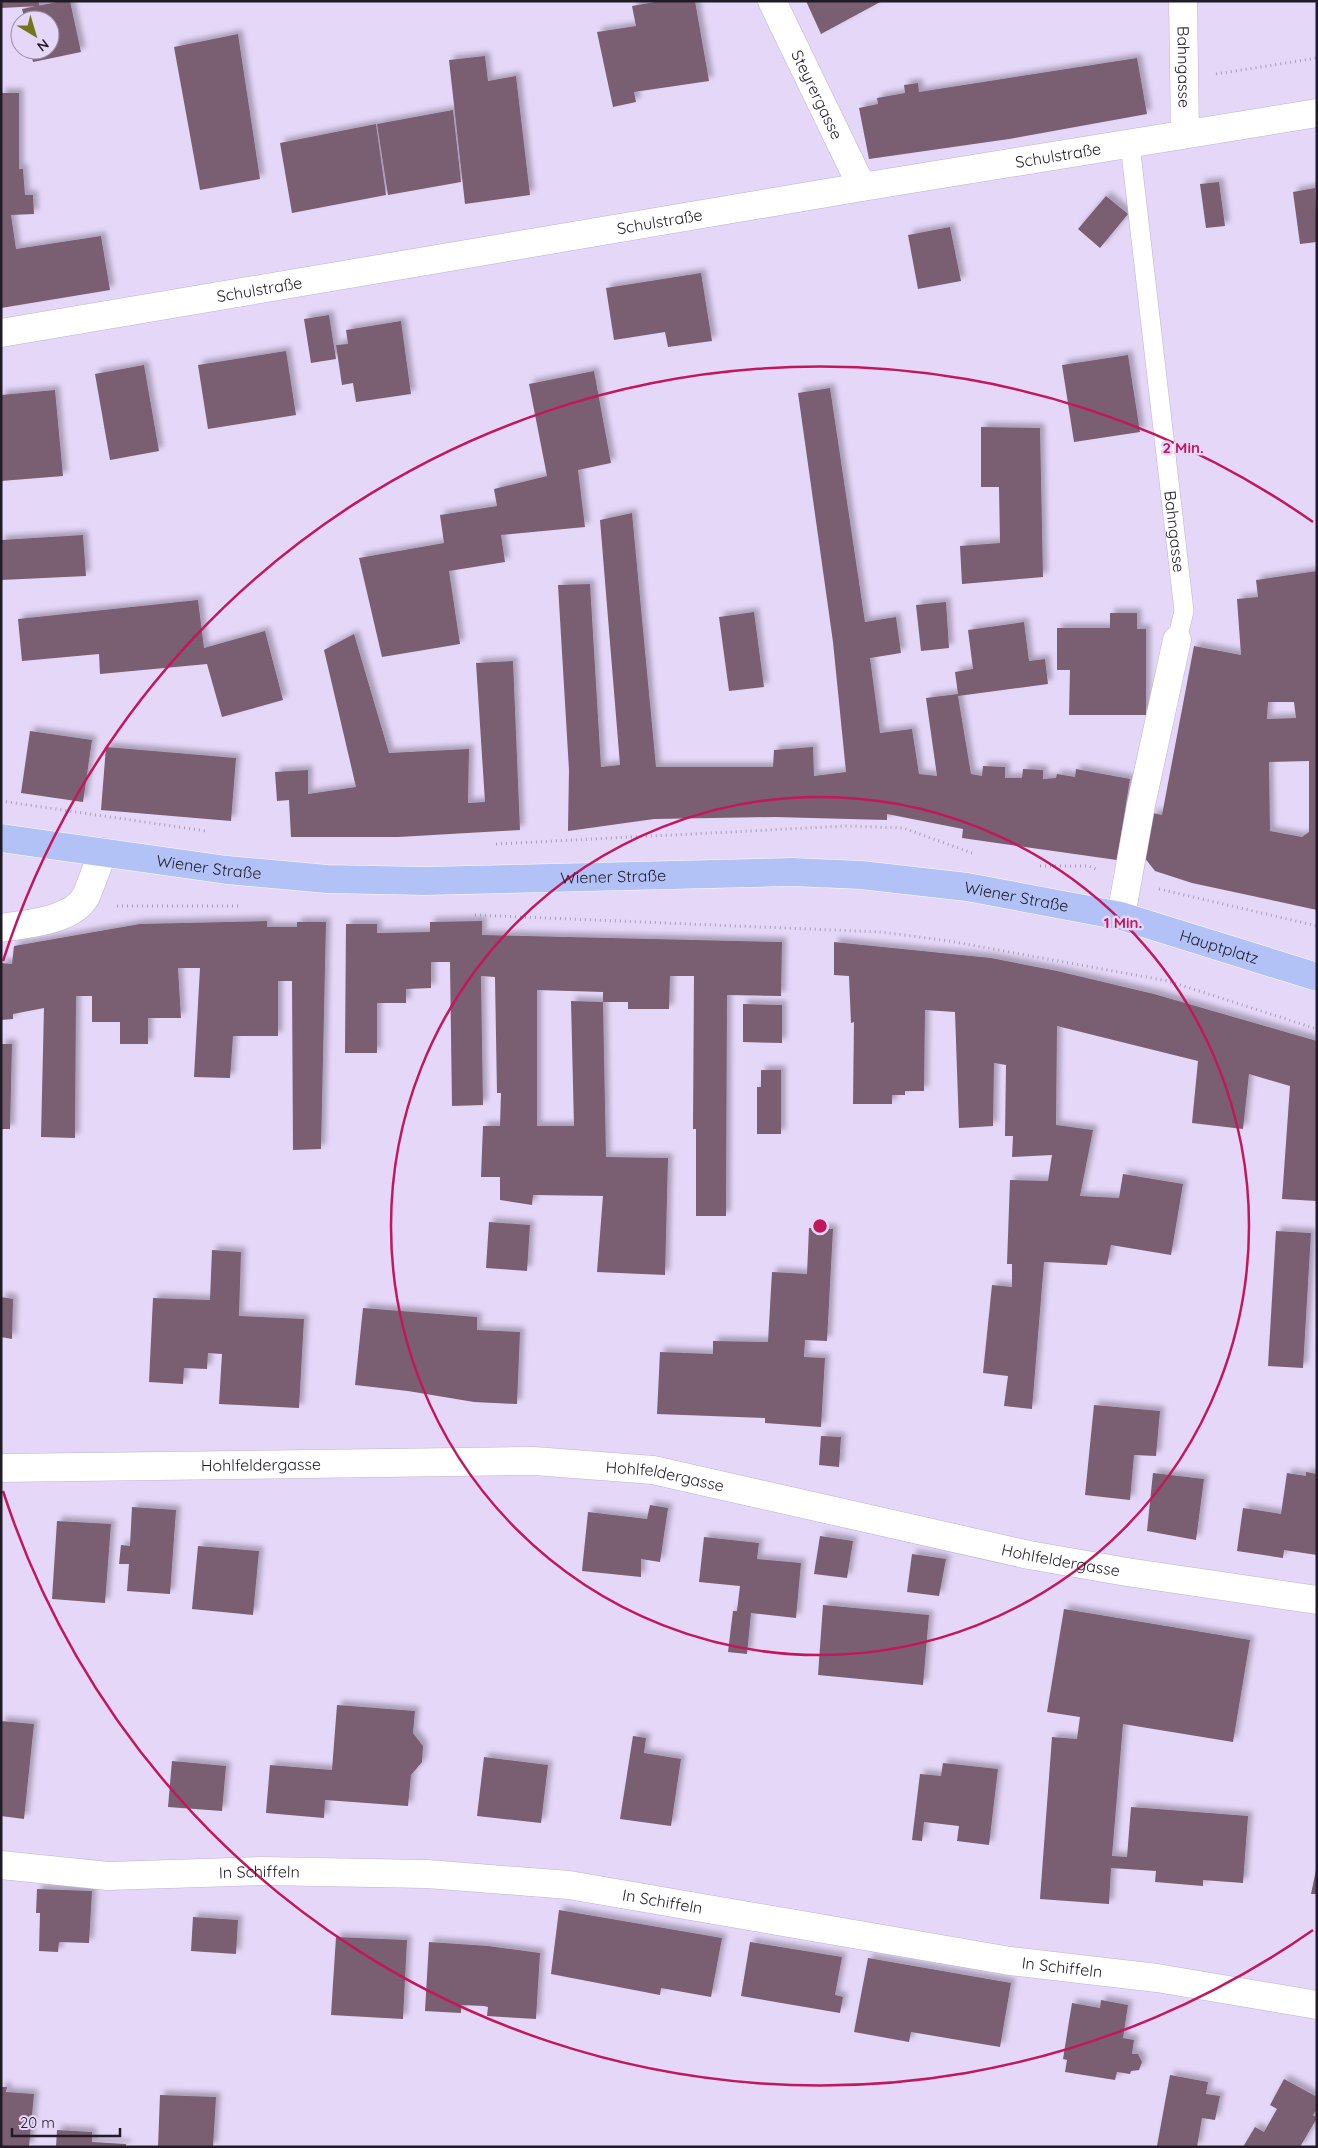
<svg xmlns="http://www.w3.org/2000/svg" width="1318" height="2148" font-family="Quicksand,sans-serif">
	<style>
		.building { fill: #7a5e72; fill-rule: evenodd; filter: url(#shadow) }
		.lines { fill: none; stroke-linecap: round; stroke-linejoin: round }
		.lane-casing { stroke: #beb1d1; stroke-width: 20 }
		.street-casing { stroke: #beb1d1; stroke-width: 29 }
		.primary-casing { stroke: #fff; stroke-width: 29 }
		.path { stroke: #a89db7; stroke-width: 3; stroke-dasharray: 1 4; stroke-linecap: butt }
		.lane { stroke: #fff; stroke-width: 19 }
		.street { stroke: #fff; stroke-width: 28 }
		.primary { stroke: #b2c2f7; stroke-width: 28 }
		.ring { fill: none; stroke: #c2185b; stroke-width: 2.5 }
		.labels { text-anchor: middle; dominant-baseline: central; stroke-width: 5; stroke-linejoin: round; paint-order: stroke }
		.street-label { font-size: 16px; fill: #201b27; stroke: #e5d7f8 }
		.centre { fill: #c2185b; stroke: #e5d7f8; stroke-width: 2.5 }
		.ring-label { font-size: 15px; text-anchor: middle; font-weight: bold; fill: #c2185b; stroke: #e5d7f8; stroke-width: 5; stroke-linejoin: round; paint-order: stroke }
	</style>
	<defs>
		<filter id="shadow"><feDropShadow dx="4.5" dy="-4.5" stdDeviation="2.5" flood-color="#0004"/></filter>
	</defs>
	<rect width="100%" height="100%" fill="#e5d7f8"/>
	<path class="building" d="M1 1H39V6L1 8Z
		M62 1H70L81 52 33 62 31 50H50V20H25L22 9Z
		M661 1H695L709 81 634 92 636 102 613 107 597 32 636 26 632 6Z
		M806 1H882L821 34Z
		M238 34 260 179 200 190 174 47Z
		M485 56 488 81 516 76 530 195 465 204 449 60Z
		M1137 58 1147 114 1009 139 869 159 859 108 878 104 877 98 905 93 904 85 918 83 919 92Z
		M1 93H19V169H23L25 195H33L34 214 11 215 16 249 101 236 110 290 1 308Z
		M453 110 461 182 388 195 377 124Z
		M376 124 386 195 292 213 280 143Z
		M1219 182 1225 226 1206 228 1200 184Z
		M1315 188 1317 242 1300 244 1293 192Z
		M1106 196 1128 214 1100 248 1078 229Z
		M950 227 961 281 918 289 908 235Z
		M701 273 712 341 668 347 665 332 614 340 606 288Z
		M329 315 336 359 311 363 304 319Z
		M401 321 411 394 356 402 353 383 342 385 336 345 348 344 346 330Z
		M286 351 296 415 208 429 198 365Z
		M1128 355 1140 432 1074 442 1062 365Z
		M144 365 159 451 110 460 95 374Z
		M594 371 611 463 578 470 585 527 501 535 505 562 449 571 460 644 382 657 359 558 444 543 440 515 497 506 494 489 547 476 529 384Z
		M830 388 865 622 896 617 901 653 870 658 880 733 912 729 919 774 937 776 926 698 958 694 955 672 973 669 968 630 1024 622 1029 661 1045 659 1048 684 958 696 971 774 982 776 983 766 1005 767V778H1022L1023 769 1043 770V779L1056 778 1057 774 1075 777 1076 769 1130 779 1117 860 962 838 963 829 887 814V820L775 817 654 819 568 831 569 770 558 585 590 584 601 767 620 765 600 520 632 513 656 767H773L774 750 813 747 814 776 846 772 833 642 798 393Z
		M55 390 63 476 1 481V395Z
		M981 427 1040 428 1043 577 962 584 960 546 1000 543 999 487H981Z
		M83 535 86 576 1 580V540Z
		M1317 571V910L1192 883 1155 871 1144 857 1153 813 1162 815 1194 646 1241 655 1237 599 1258 597 1256 580ZM1268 702H1294L1296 718 1267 719ZM1309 761V832L1302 837 1270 831 1269 762Z
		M198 600 204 648 265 631 283 700 222 717 207 664 100 674 99 654 22 661 18 619Z
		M946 602 949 648 921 651 916 605Z
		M754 612 764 687 729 691 719 617Z
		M1110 613H1137V629H1146V715H1069L1070 670H1057V628H1110Z
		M354 634 389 753 469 749 468 803 485 802 476 663 513 661 520 830 398 837H291L289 800 277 801 275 772 308 770V794L356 787 324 650Z
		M30 731 92 740 83 802 21 793Z
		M106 747 236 758 231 821 101 810Z
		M267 921V927H297V922H326L321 1149 293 1150 292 981H278V1036H233L230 1078 194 1077 200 968H178L181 1018H148V1044H120V1022H92V996H76L75 1138 41 1137 44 1008 13 1014V1019L1 1020V963L12 964 14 946 140 924Z
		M482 921V935L782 942 781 996 727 995 726 1216H696V1129H693L694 976H670L669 1009H628V1002H603V992L537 990V1126H574L571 1001 603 1002 606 1157 668 1158 665 1275 597 1272 603 1196 533 1195 532 1205 500 1200V1177H481L483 1126H500L501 1093H497L495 977 481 976 483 1105 452 1106 450 962H431V988L406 989V1003H377V1053H345L346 924H377V933L430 932V922Z
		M834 942 991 958 1057 971 1154 994 1317 1041V1201L1282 1199 1290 1086 1249 1074 1243 1129 1192 1123 1198 1061 1057 1026 1056 1125 1093 1130 1080 1196 1119 1198 1123 1174 1183 1184 1171 1255 1111 1245 1107 1265 1044 1262 1032 1409 1004 1406 1008 1376 983 1373 992 1285 1012 1287V1264H1007L1010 1180 1048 1181 1052 1155 1012 1157 1013 1136H1005L1006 1065 994 1063 993 1126 959 1128 955 1012 925 1010 924 1091H905V1095H892V1104H853L854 1022 851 1023 849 976 834 975Z
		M743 1004 782 1005V1043L743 1042Z
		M1 1044H12L10 1129H1Z
		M761 1070H781V1134H757V1087H761Z
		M489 1222 530 1225 527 1271 486 1268Z
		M809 1228 833 1229 827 1341 805 1340 804 1357 825 1358 821 1427 765 1423V1418L657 1414 660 1352 713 1354V1341L768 1342 772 1272 807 1274Z
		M1276 1231 1311 1233 1303 1368 1268 1366Z
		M212 1250 241 1252 239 1316 304 1319 299 1408 219 1404 222 1354 208 1353 207 1369 184 1368 183 1384 149 1382 153 1298 210 1300Z
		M1 1297 13 1299 12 1339 1 1337Z
		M363 1308 477 1317V1330L520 1332 517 1404 474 1402 408 1391 355 1385Z
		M1094 1405 1160 1411 1156 1456 1134 1455 1130 1500 1085 1495Z
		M821 1436 841 1437 839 1467 819 1465Z
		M1306 1472 1317 1474V1555L1284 1550 1283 1558 1237 1551 1243 1508 1281 1514 1287 1473 1306 1476Z
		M1153 1473 1204 1479 1196 1540 1147 1531Z
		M650 1505 668 1508 660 1562 641 1559V1577L582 1571 588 1512 647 1519Z
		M132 1507 176 1510 170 1594 127 1591 129 1564H119L121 1545 130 1546Z
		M57 1521 111 1524 105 1603 52 1599Z
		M820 1536 853 1541 847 1578 814 1574Z
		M704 1537 759 1543 757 1559 801 1563 796 1618 751 1613 747 1654 728 1652 733 1611H737L740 1586 699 1582Z
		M198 1546 259 1551 253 1615 192 1609Z
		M912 1554 946 1559 939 1596 907 1592Z
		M823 1605 929 1615 923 1685 818 1675Z
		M1064 1609 1250 1640 1233 1742 1123 1724 1112 1856 1127 1857 1131 1807 1248 1816 1243 1883 1203 1880V1886L1155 1882 1156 1871 1111 1868 1109 1904 1040 1899 1052 1737 1077 1739 1080 1717 1047 1712Z
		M337 1705 415 1711 413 1733 423 1746 422 1762 411 1775 408 1806 325 1800 324 1818 266 1813 270 1765 332 1770Z
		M1 1721 34 1724 24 1819 1 1816Z
		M633 1736 646 1738 644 1753 681 1759 671 1826 620 1819Z
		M484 1757 548 1765 541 1823 477 1816Z
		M172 1761 226 1766 222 1811 168 1807Z
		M943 1763 998 1769 989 1845 957 1841 959 1826 924 1822 922 1841 912 1840 920 1774 941 1776Z
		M1316 1870H1317V1894H1311Z
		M37 1889 92 1891 89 1943 59 1942 58 1952 39 1951 40 1913H36Z
		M559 1910 722 1938 711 1997 661 1988 660 1995 551 1974Z
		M193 1917 238 1920 236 1954 191 1951Z
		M336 1937 407 1940 403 2019 331 2015Z
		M429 1942 488 1946 540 1953 536 2019 487 2016 488 2007 484 2006 461 2005V2013L425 2011Z
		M750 1942 842 1957 835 1995 843 1997 840 2013 741 1996Z
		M868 1958 1011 1983 1000 2047 911 2032 909 2042 854 2032Z
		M1101 2000 1128 2005 1123 2038 1134 2040 1132 2054H1138L1142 2062 1139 2070 1131 2071 1130 2074 1117 2072 1115 2080 1065 2072 1067 2060 1063 2059 1072 2003 1100 2008Z
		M1170 2075 1208 2082 1206 2094 1220 2096 1215 2120 1202 2118 1197 2147 1157 2146Z
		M1284 2079 1317 2097V2109L1313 2115 1317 2118 1300 2147H1243L1255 2127 1264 2132 1277 2109 1270 2105Z
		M1 2087H7L6 2092 34 2094 29 2147H1Z
		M160 2095 216 2097 213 2147H158Z
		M57 2130 92 2132V2142L126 2144V2147H56Z"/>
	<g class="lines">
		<g class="lane-casing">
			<g id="lane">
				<path id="s1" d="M1130 144 1184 611 1177 640"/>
			</g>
		</g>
		<g class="street-casing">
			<g id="street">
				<path id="s2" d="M772 1 862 187"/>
				<path id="s3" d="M1183 1 1185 134"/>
				<path id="s4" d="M1 333 862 187 1317 113"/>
				<path d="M1121 916 1141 805 1177 640"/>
				<path d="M1 928C26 924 73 921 86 896 92 882 97 867 103 852"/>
				<path id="s5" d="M1 1468 534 1461 653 1470 1029 1555 1127 1572 1317 1600"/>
				<path id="s6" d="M1 1865 108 1876 262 1871 427 1874 569 1885 1010 1961 1157 1978 1317 2005"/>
			</g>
		</g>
		<g class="primary-casing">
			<g id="primary">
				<path id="s7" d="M1 838 227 870 327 879 425 881 792 872 861 875 967 887 1121 916 1317 977"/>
			</g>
		</g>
		<path class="path" d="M1216 74 1317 58
			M1 801 206 831
			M496 844 846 826 903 828 972 853
			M1040 866H1089L1096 869
			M1159 889 1317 926
			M117 906H241
			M475 915 881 932 949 941 1168 981 1317 1029"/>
		<use href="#lane" class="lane"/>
		<use href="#street" class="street"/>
		<use href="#primary" class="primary"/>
	</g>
	<g class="ring">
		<circle cx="820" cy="1226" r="429"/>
		<path d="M1313 1930A859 859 0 0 1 3 1491M3 961A859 859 0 0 1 1313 522"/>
	</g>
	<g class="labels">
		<g class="street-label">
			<text stroke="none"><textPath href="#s3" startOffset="66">Bahngasse</textPath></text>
			<text stroke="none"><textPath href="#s2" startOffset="104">Steyrergasse</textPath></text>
			<text stroke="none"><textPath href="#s4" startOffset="1072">Schulstraße</textPath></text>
			<text stroke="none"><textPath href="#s4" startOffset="668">Schulstraße</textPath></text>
			<text stroke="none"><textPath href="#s4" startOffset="262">Schulstraße</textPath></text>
			<text stroke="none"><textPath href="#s1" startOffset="390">Bahngasse</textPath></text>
			<text stroke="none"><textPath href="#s7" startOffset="210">Wiener Straße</textPath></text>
			<text stroke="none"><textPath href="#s7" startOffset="615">Wiener Straße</textPath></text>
			<text stroke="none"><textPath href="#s7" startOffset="1020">Wiener Straße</textPath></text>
			<text stroke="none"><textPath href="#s7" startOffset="1229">Hauptplatz</textPath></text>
			<text stroke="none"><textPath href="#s5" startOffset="260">Hohlfeldergasse</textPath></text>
			<text stroke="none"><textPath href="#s5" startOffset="665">Hohlfeldergasse</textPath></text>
			<text stroke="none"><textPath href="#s5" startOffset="1070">Hohlfeldergasse</textPath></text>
			<text stroke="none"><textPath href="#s6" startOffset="259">In Schiffeln</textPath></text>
			<text stroke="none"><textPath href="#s6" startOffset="664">In Schiffeln</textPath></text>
			<text stroke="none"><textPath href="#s6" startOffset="1069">In Schiffeln</textPath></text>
		</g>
	</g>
	<circle cx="820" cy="1226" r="8" class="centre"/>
	<g class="ring-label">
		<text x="1183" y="453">2 Min.</text>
		<text x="1123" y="928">1 Min.</text>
	</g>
	<rect width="1318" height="2148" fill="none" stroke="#201b27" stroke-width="5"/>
	<g transform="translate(35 35) rotate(142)"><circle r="24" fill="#e5d7f8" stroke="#968ca4"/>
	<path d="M0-4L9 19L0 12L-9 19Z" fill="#74761d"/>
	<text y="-8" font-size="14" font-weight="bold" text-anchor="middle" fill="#201b27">N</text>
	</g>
	<path d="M12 2128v8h108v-8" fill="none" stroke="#201b27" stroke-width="2.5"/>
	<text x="20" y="2128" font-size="15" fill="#201b27" stroke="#e5d7f8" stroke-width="4" paint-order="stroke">20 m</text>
</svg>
